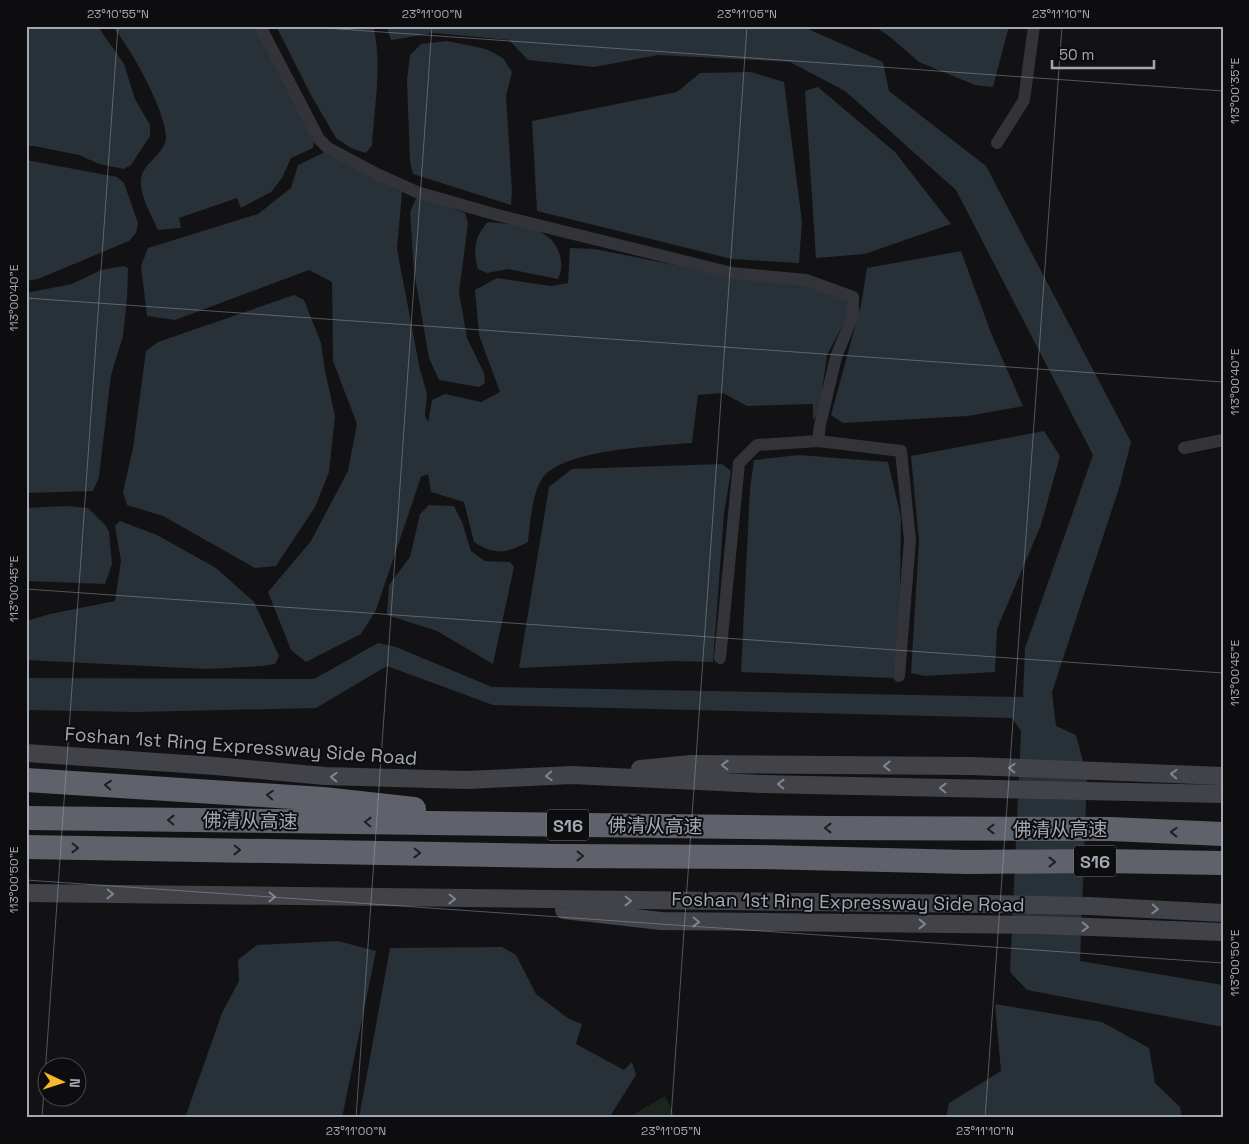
<svg xmlns="http://www.w3.org/2000/svg" width="1249" height="1144" font-family="'Space Grotesk','Noto Sans SC',sans-serif">
	<style>
		.green { fill: #1c241e }
		.water { fill: #283038 }
		.lines { fill: none; stroke-linecap: round; stroke-linejoin: round }
		.minor { stroke: #333439; stroke-width: 12 }
		.secondary { stroke: #414349; stroke-width: 18 }
		.motorway { stroke: #5f626a; stroke-width: 24 }
		.oneway { stroke: #81858f }
		.oneway2 { stroke: #1d1e21 }
		.ticks { fill: none; stroke: #a3a8b5; stroke-width: 1; stroke-opacity: 0.45 }
		.labels { text-anchor: middle; dominant-baseline: central; stroke-width: 4; stroke-linejoin: round; paint-order: stroke }
		.shield { fill: #0d0d0f; stroke: #767a83; stroke-width: 1 }
		.shield-label { font-size: 18px; font-weight: bold; fill: #a3a8b5 }
		.street-label { font-size: 19px; fill: #a3a8b5; stroke: #0d0d0f }
		.neatline { fill: none; stroke: #a3a8b5; stroke-width: 2 }
		.ticks-label { font-size: 12px; text-anchor: middle; fill: #a3a8b5 }
	</style>
	<rect width="100%" height="100%" fill="#121214"/>
	<path class="green" d="M665 1096 676 1118H631L636 1113Z"/>
	<path class="water" d="M26 26H96L99 28 124 64 135 99 150 125V136L131 165 124 169 99 164 79 155 34 146H26Z
		M112 26H257L314 139 313 148 291 158 282 178 271 192 241 208 237 198 179 218 181 228 158 230C150 211 132 185 146 167 152 160 162 151 165 143 173 122 128 43 112 26Z
		M276 26H373C383 62 374 108 372 145L366 153 351 148 336 138 312 97Z
		M386 26H762L785 28V26H809L808 29 883 62 889 91 986 166 1131 442 1120 485 1052 692 1056 726 1076 735 1087 776 1080 961 1223 985V1027L1027 990 1010 972 1021 731 1012 718 493 705 387 666 316 708 136 712 26 710V678L314 679 378 643 396 647 492 687 1023 697 1025 648 1093 455 956 190 845 91 790 62 658 55 594 67 528 60 509 40 434 33 391 40Z
		M874 26H1009L993 87 975 85 919 62 890 37Z
		M447 41 486 49 503 58 512 72 506 96 512 191 511 205 413 174 410 162 407 81 410 55 421 44Z
		M751 72 784 82 802 222 799 263 732 259 537 211 532 121 677 92 700 73Z
		M818 87 895 152 951 224 865 254 816 258 805 91Z
		M327 151 402 192 397 249 420 370 427 393 425 416 428 422 432 400 445 394 481 402 500 392 479 335 475 290 497 278 551 286 568 283 570 248 595 249 739 278 815 286 846 299 849 313 827 355 819 412 813 420V404L747 406 723 393 698 395 692 443C658 446 561 449 542 479 532 494 530 524 528 542 506 553 496 556 474 542L464 502 431 492 428 474 421 477 376 610 361 634 306 662 291 650 268 592 311 541 348 471 357 424 333 361 332 282 309 270 175 320 147 316 141 266 148 248 258 214 291 188 298 165Z
		M26 160 117 177 124 183 138 223 136 233 129 241 38 279 26 281Z
		M417 196 465 213 468 223 459 292 467 338 484 373 485 383 479 387 439 380 429 358 414 271 410 212Z
		M488 222C513 225 553 225 560 256 562 266 562 270 558 279L508 269 487 273 478 269C473 251 474 236 488 222Z
		M961 251 991 333 1023 406 968 416 843 423 831 415 861 305 867 268Z
		M124 266 128 268 127 299 123 336 111 375 99 477 93 491 26 493V293L72 284 101 270Z
		M294 295 304 300 321 343 325 371 335 416 329 472 315 507 276 566 255 568 163 516 127 505 123 492 133 448 146 351 158 342Z
		M1044 431 1060 456 1041 525 997 629 995 672 925 676 911 673 919 541 911 456Z
		M799 455 888 462 901 517 900 593 893 678 741 672 750 489 754 460Z
		M722 464 731 471 724 513 713 662 673 661 519 668 549 487 572 469Z
		M429 505 454 506 462 522 471 551 485 561 510 562 514 567 493 664 437 631 387 615 389 585 410 557 420 514Z
		M67 506 88 508 106 526 109 532 112 564 105 584 26 581V508Z
		M120 521 157 535 216 568 254 602 279 656 275 664 263 666 207 669 26 660V621L50 614 115 601 121 561 115 526Z
		M338 941 376 951 342 1118H185L222 1013 239 981 238 960 257 945Z
		M502 947 516 955 536 994 569 1019 582 1024 576 1044 624 1070 632 1062 636 1075 609 1118H359L390 948Z
		M995 1004 1102 1022 1149 1048 1155 1083 1180 1107 1182 1118H946L949 1103 1001 1071Z"/>
	<g class="lines">
		<path class="minor" d="M260 26 319 139 328 148 377 174 417 192 497 215 732 273 806 280 853 297V315L836 357 820 425 818 441 757 445 739 463 720 658
			M997 143 1024 100 1034 26
			M818 441 901 451 910 540 899 676
			M1184 448 1223 440"/>
		<path class="secondary" d="M26 753 215 766 325 776 466 780 572 775 761 784 1223 794
			M640 769 691 764 971 766 1223 776
			M26 893 990 904 1089 906 1223 913
			M564 910 661 921 1039 925 1223 932"/>
		<path class="motorway" d="M26 780 323 799 414 809
			M26 818 829 828 1110 829 1223 834
			M26 847 558 856 757 857 968 862 1101 861 1223 863"/>
	</g>
	<defs><path id="oneway-chevron" d="M-2-3.5L2.5 0L-2 3.5" fill="none" stroke-width="1.6" stroke-linecap="round" stroke-linejoin="round" transform="scale(1.25)"/></defs>
	<g class="oneway">
		<use href="#oneway-chevron" transform="translate(725 765) rotate(-179)"/>
		<use href="#oneway-chevron" transform="translate(887 766) rotate(180)"/>
		<use href="#oneway-chevron" transform="translate(1012 768) rotate(-178)"/>
		<use href="#oneway-chevron" transform="translate(1174 774) rotate(-178)"/>
		<use href="#oneway-chevron" transform="translate(549 776) rotate(177)"/>
		<use href="#oneway-chevron" transform="translate(334 777) rotate(-178)"/>
		<use href="#oneway-chevron" transform="translate(781 784) rotate(-179)"/>
		<use href="#oneway-chevron" transform="translate(943 788) rotate(-179)"/>
		<use href="#oneway-chevron" transform="translate(110 894) rotate(1)"/>
		<use href="#oneway-chevron" transform="translate(272 897) rotate(1)"/>
		<use href="#oneway-chevron" transform="translate(452 899) rotate(1)"/>
		<use href="#oneway-chevron" transform="translate(628 901) rotate(1)"/>
		<use href="#oneway-chevron" transform="translate(1155 909) rotate(3)"/>
		<use href="#oneway-chevron" transform="translate(696 922) rotate(1)"/>
		<use href="#oneway-chevron" transform="translate(922 924) rotate(1)"/>
		<use href="#oneway-chevron" transform="translate(1085 927) rotate(2)"/>
	</g>
	<g class="oneway2">
		<use href="#oneway-chevron" transform="translate(108 785) rotate(-176)"/>
		<use href="#oneway-chevron" transform="translate(270 795) rotate(-176)"/>
		<use href="#oneway-chevron" transform="translate(171 820) rotate(-179)"/>
		<use href="#oneway-chevron" transform="translate(368 822) rotate(-179)"/>
		<use href="#oneway-chevron" transform="translate(828 828) rotate(-180)"/>
		<use href="#oneway-chevron" transform="translate(991 829) rotate(-180)"/>
		<use href="#oneway-chevron" transform="translate(1174 832) rotate(-178)"/>
		<use href="#oneway-chevron" transform="translate(75 848) rotate(1)"/>
		<use href="#oneway-chevron" transform="translate(237 850) rotate(1)"/>
		<use href="#oneway-chevron" transform="translate(417 853) rotate(1)"/>
		<use href="#oneway-chevron" transform="translate(580 856)"/>
		<use href="#oneway-chevron" transform="translate(1052 862)"/>
	</g>
	<path class="ticks" d="M296 26 1223 91M26 298 1223 382M26 589 1223 673M26 880 1223 963M42 1118 118 26M356 1118 432 26M671 1118 747 26M985 1118 1062 26"/>
	<g class="labels">
		<g class="shield">
			<rect x="547" y="809.5" width="42" height="31" rx="4"/>
			<rect x="1074" y="845.5" width="42" height="31" rx="4"/>
		</g>
		<g class="shield-label">
			<text x="568" y="825">S16</text>
			<text x="1095" y="861">S16</text>
		</g>
		<g class="street-label">
			<text transform="translate(241 746) rotate(4)">Foshan 1st Ring Expressway Side Road</text>
			<text transform="translate(250 821) rotate(1)">佛清从高速</text>
			<text transform="translate(655 826) rotate(1)">佛清从高速</text>
			<text x="1060" y="829">佛清从高速</text>
			<text transform="translate(848 902) rotate(1)">Foshan 1st Ring Expressway Side Road</text>
		</g>
	</g>
	<rect width="1249" height="1144" fill="none" stroke="#0d0d0f" stroke-width="55"/>
	<g transform="translate(62 1082) rotate(94)"><circle r="24" fill="#0d0d0f" stroke="#494b51"/>
	<path d="M0-4L9 19L0 12L-9 19Z" fill="#f5b929"/>
	<text y="-8" font-size="14" font-weight="bold" text-anchor="middle" fill="#a3a8b5">N</text>
	</g>
	<path d="M1052 60v8h102v-8" fill="none" stroke="#a3a8b5" stroke-width="2.5"/>
	<text x="1059" y="60" font-size="15" fill="#a3a8b5" stroke="#0d0d0f" stroke-width="4" paint-order="stroke">50 m</text>
	<rect x="28" y="28" width="1194" height="1088" class="neatline"/>
	<g class="ticks-label">
		<text x="118" y="18">23°10'55"N</text>
		<text x="432" y="18">23°11'00"N</text>
		<text x="747" y="18">23°11'05"N</text>
		<text x="1061" y="18">23°11'10"N</text>
		<text transform="translate(1235 91) rotate(-90)" y="4">113°00'35"E</text>
		<text transform="translate(14 298) rotate(-90)" y="4">113°00'40"E</text>
		<text transform="translate(1235 382) rotate(-90)" y="4">113°00'40"E</text>
		<text transform="translate(14 589) rotate(-90)" y="4">113°00'45"E</text>
		<text transform="translate(1235 673) rotate(-90)" y="4">113°00'45"E</text>
		<text transform="translate(14 880) rotate(-90)" y="4">113°00'50"E</text>
		<text transform="translate(1235 963) rotate(-90)" y="4">113°00'50"E</text>
		<text x="356" y="1135">23°11'00"N</text>
		<text x="671" y="1135">23°11'05"N</text>
		<text x="985" y="1135">23°11'10"N</text>
	</g>
</svg>
